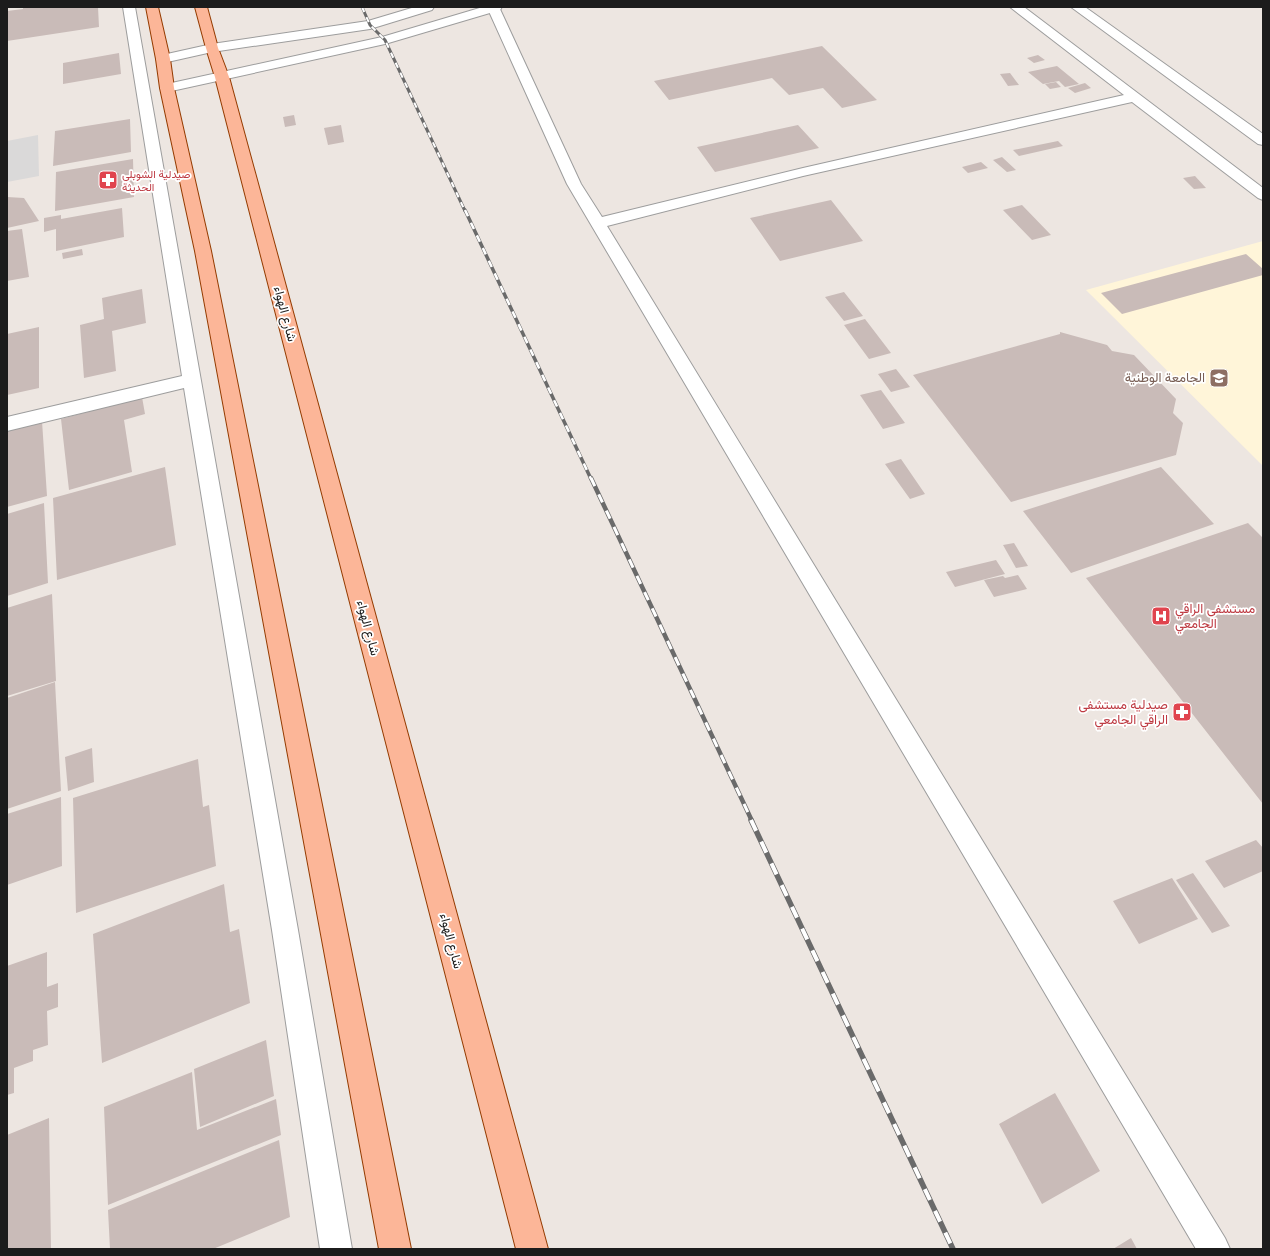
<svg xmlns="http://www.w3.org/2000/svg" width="1270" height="1256" font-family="'Nunito Sans',Vazirmatn,sans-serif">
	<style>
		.residential { fill: #dad9d9 }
		.education { fill: #fff5d9 }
		.building { fill: #c9bbb8 }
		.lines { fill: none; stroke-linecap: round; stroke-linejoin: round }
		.minor-casing { stroke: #9d9d9d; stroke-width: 2 }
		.tertiary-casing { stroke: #9d9d9d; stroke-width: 2 }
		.primary-casing { stroke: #943b00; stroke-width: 2 }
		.minor { fill: #fff; fill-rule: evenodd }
		.tertiary { fill: #fff; fill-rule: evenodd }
		.primary { fill: #fcb698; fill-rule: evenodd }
		.rail-far3-casing { stroke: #6a6a6a; stroke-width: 3 }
		.rail-far2-casing { stroke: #6a6a6a; stroke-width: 3.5 }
		.rail-far1-casing { stroke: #6a6a6a; stroke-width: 4.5 }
		.rail-casing { stroke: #6a6a6a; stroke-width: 5.5 }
		.rail-far3 { stroke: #fff; stroke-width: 2; stroke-dasharray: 5.5; stroke-linecap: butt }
		.rail-far2 { stroke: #fff; stroke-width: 2.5; stroke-dasharray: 7; stroke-linecap: butt }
		.rail-far1 { stroke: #fff; stroke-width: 3; stroke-dasharray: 9; stroke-linecap: butt }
		.rail { stroke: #fff; stroke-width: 4; stroke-dasharray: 12; stroke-linecap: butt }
		.labels { text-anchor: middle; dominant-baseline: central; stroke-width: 3.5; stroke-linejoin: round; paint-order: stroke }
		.far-health-label { font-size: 11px; fill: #be3a42; stroke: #fff; text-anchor: start }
		.street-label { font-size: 13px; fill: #1c1c1c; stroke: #fff }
		.education-label { font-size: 13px; fill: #785e54; stroke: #fff; text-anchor: end }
		.health-label { font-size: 13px; fill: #be3a42; stroke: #fff; text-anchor: start }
	</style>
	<rect width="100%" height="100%" fill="#ede6e1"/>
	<path class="residential" d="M38 135 39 176 7 182V141Z"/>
	<path class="education" d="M1263 241V466L1086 290Z"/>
	<path class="building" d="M23 7H98L99 27 7 41V11L23 9Z
		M822 46 877 100 842 108 823 88 789 95 772 78 669 100 654 81Z
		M119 53 121 74 63 84V63Z
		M1038 55 1045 60 1034 63 1027 58Z
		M1057 66 1079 84 1065 87 1059 81 1043 84 1028 72Z
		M1010 73 1019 85 1008 86 1000 74Z
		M1056 82 1061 87 1050 89 1045 84Z
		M1085 83 1091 88 1075 93 1068 88Z
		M294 115 296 125 285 127 283 117Z
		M130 119 131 152 53 166 55 131Z
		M341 125 344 142 328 145 324 128Z
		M798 125 819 148 715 172 697 147Z
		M1058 141 1063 146 1019 156 1013 150Z
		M1002 157 1016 170 1007 172 993 160Z
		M133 159 134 197 55 211 56 172Z
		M981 162 988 168 968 173 962 167Z
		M1195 176 1206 188 1194 189 1183 178Z
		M7 197 24 198 39 221 7 228Z
		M831 200 863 241 780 261 750 218Z
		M1022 205 1051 235 1032 240 1003 210Z
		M122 208 124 237 56 251V229L44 232V218L61 215V219Z
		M22 229 29 277 7 281V231Z
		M82 249 83 255 63 259 62 253Z
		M1246 254 1263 269V275L1122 314 1101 293Z
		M142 289 146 323 112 331 116 371 84 378 80 325 104 319 102 298Z
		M844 292 863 316 844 321 825 297Z
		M865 319 891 353 869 359 844 325Z
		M39 327V388L7 395V334Z
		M1060 332 1107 345 1112 351 1134 355 1176 399 1173 413 1183 423 1176 455 1011 502 913 375 1060 334Z
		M896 369 910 387 891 392 878 374Z
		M881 390 905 423 883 429 860 395Z
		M142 397 145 414 124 420 132 472 69 490 61 419Z
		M42 421 47 496 7 507V430Z
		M901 459 925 494 910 499 885 464Z
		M165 467 176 545 57 580 53 498Z
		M1161 467 1214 524 1071 573 1023 511Z
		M44 503 48 583 7 596V514Z
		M1248 523 1263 538V804L1086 578Z
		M1014 543 1028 566 1016 568 1003 545Z
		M996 560 1005 574 955 587 946 572Z
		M1018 575 1027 589 994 597 984 580 1003 576 1005 578Z
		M52 594 56 681 7 696V608Z
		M55 682 61 791 7 809V698Z
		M92 748 94 782 68 791 65 757Z
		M198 759 203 807 209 805 216 866 76 913 73 798Z
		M61 797 62 866 7 885V814Z
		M1256 840 1263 848V871L1224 888 1205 861Z
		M1193 873 1230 926 1212 933 1176 880Z
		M1172 878 1198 919 1139 944 1113 901Z
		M224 884 230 932 239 929 250 1003 102 1063 93 934Z
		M47 952V987L58 983V1007L47 1011 48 1045 33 1050V1061L14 1068V1093L7 1095V966Z
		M266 1040 274 1096 200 1127 194 1069Z
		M192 1072 197 1130 276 1099 281 1135 108 1205 104 1107Z
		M1055 1093 1100 1171 1042 1204 999 1124Z
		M49 1118 51 1249H7V1135Z
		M279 1140 290 1217 213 1249H110L108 1210Z
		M1131 1238 1137 1249H1113Z"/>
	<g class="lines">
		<g class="minor-casing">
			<path id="minor" d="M123 7H135L298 930 352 1249H320L272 930 184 388 7 431V417L182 376Z
				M487 7H499L581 184 602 217 803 168 1124 95 1010 7H1024L1263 188V200L1258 198 1132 102 803 176 607 226 1225 1238 1230 1249H1196L567 184Z
				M1071 7H1085L1263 134V145L1258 144Z"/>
		</g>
		<g class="tertiary-casing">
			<path id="tertiary" d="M415 7H434L432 10 370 29 212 52 163 63 158 62 156 59 158 56 212 44 368 21Z
				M483 7H502L500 10 385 44 167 92 162 91 160 88 162 85 167 84 382 37Z"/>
		</g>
		<g class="primary-casing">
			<path id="primary" d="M146 7H158L170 59 174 88 211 251 411 1249H379L195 251 160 88 156 59Z
				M195 7H207L218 48 229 77 548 1249H516L215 77 206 48Z"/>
		</g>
		<use href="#minor" class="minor"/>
		<use href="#tertiary" class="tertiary"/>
		<use href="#primary" class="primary"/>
		<g class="rail-far3-casing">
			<path id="rail-far3" d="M362 7 370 25 385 40 465 211"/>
		</g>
		<g class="rail-far2-casing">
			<path id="rail-far2" d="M465 210 591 479"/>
		</g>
		<g class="rail-far1-casing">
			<path id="rail-far1" d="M591 478 752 821"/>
		</g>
		<g class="rail-casing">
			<path id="rail" d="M751 820 953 1249"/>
		</g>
		<use href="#rail-far3" class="rail-far3"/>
		<use href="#rail-far2" class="rail-far2"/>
		<use href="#rail-far1" class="rail-far1"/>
		<use href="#rail" class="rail"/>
	</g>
	<defs>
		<g id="pharmacy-square" transform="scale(1)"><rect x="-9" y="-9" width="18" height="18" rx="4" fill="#e0444e" stroke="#fff"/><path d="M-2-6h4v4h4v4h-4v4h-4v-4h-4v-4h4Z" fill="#fff"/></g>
		<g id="university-square" transform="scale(1)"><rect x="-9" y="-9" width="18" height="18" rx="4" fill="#8d6e63" stroke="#fff"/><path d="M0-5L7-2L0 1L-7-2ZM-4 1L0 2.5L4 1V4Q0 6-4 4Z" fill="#fff"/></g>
		<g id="hospital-square" transform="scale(1)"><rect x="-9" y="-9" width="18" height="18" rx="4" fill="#e0444e" stroke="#fff"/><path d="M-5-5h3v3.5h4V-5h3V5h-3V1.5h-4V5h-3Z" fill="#fff"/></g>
	</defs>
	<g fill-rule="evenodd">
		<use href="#pharmacy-square" x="108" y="180"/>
		<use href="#university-square" x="1219" y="378"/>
		<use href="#hospital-square" x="1161" y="616"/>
		<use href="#pharmacy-square" x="1182" y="712"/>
	</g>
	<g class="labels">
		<g class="far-health-label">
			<text x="122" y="174">صيدلية الشوبلي<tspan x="122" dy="13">الحديثة</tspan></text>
		</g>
		<g class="street-label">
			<text transform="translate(285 314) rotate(75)">شارع الهواء</text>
			<text transform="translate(368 628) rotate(75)">شارع الهواء</text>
			<text transform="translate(451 941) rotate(75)">شارع الهواء</text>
		</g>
		<g class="education-label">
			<text x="1205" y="378">الجامعة الوطنية</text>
		</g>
		<g class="health-label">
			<text x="1175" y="609">مستشفى الراقي<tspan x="1175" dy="15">الجامعي</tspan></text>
			<text x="1168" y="705" text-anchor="end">صيدلية مستشفى<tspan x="1168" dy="15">الراقي الجامعي</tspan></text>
		</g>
	</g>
	<rect width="1270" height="1256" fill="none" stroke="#1c1c1c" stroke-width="16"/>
</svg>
